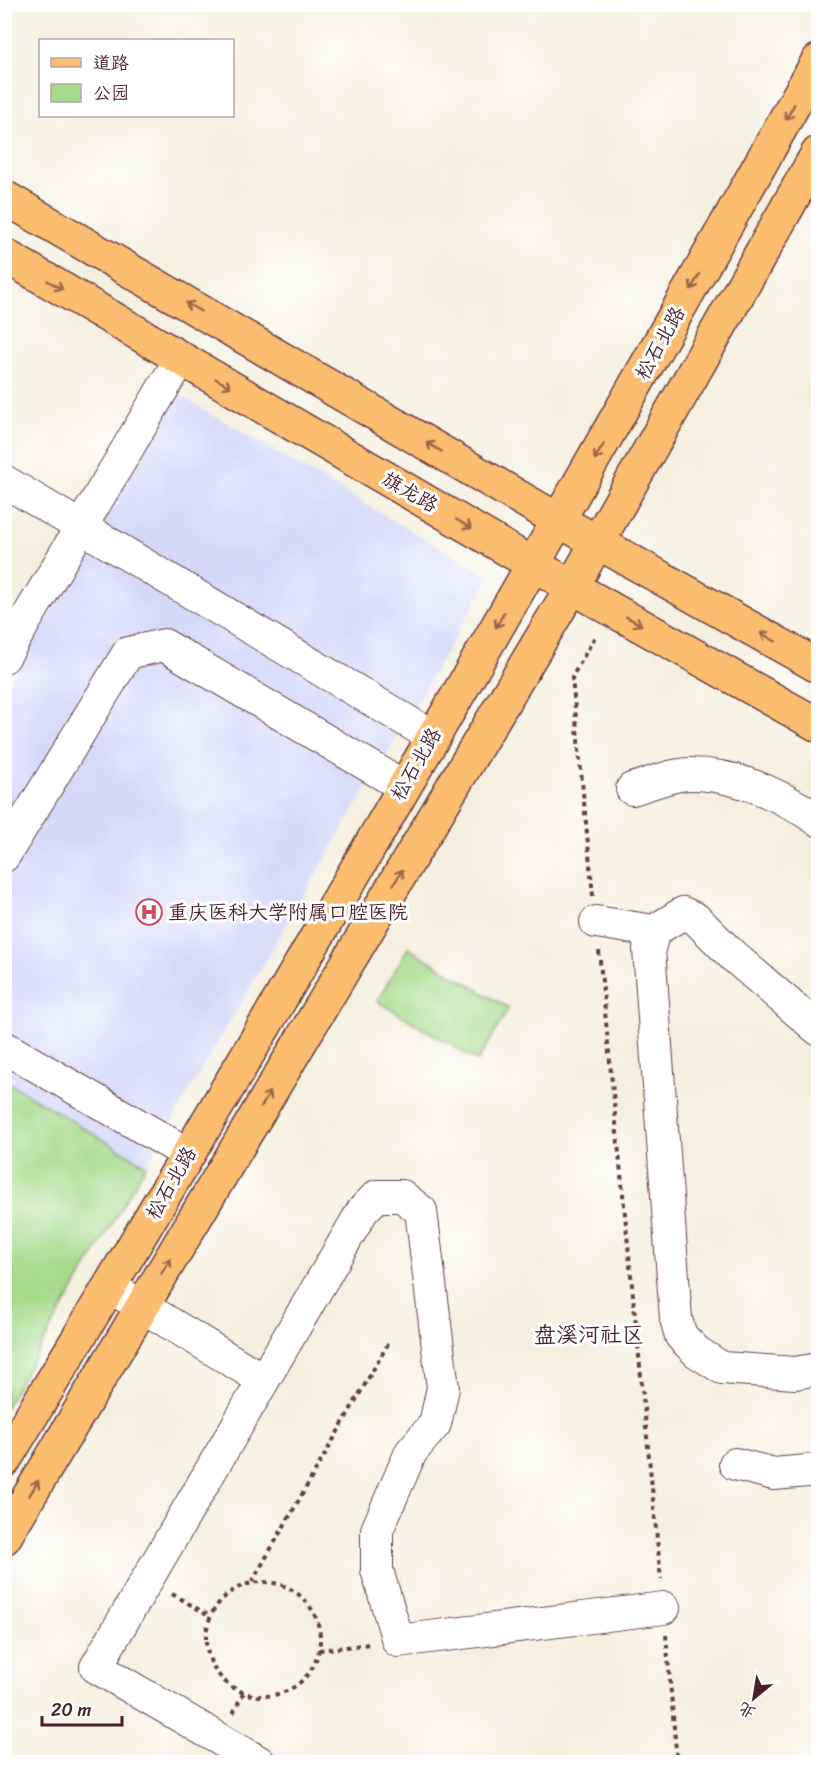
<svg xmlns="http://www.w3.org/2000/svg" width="823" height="1767" font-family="Sriracha,'LXGW WenKai TC',sans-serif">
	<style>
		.built { fill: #d4d8f9 }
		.green { fill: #a6db8b; stroke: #787d5b; stroke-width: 1.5 }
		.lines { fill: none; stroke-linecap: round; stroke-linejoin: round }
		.minor-casing { stroke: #643e46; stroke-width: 34 }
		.major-casing { stroke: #643e46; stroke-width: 36 }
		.path { stroke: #643e46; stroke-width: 4; stroke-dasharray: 4.5 4.5; stroke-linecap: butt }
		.minor { stroke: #fff; stroke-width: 32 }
		.major { stroke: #fcbd6f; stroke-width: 33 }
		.oneway { stroke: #9a664a }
		.labels { text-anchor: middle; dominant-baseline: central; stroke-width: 6; stroke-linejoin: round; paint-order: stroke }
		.street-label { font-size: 20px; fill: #4a1f2b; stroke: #fff }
		.poi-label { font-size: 20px; fill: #4a1f2b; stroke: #fff; text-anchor: start }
		.quarter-label { font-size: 22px; fill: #4a1f2b; stroke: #fff }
	</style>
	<rect width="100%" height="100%" fill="#fff"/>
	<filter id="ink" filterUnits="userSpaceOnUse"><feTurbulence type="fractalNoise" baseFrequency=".0167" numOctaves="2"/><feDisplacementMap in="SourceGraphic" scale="12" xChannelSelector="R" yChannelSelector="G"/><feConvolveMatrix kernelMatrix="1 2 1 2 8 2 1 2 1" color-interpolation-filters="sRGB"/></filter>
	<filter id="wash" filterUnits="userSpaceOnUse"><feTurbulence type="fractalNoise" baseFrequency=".008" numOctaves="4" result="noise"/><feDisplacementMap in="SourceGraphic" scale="24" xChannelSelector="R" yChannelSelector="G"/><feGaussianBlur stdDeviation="1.35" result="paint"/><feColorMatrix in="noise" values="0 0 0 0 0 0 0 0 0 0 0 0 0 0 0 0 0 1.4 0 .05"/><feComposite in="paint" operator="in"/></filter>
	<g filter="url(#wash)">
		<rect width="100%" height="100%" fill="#f4efde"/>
		<path class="built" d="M177 394 490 577 146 1165 5 1081V690Z"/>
		<path class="green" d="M408 948 509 1008 478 1061 377 1001Z
			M5 1081 146 1165 5 1408Z"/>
	</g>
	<g filter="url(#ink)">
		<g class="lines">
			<g class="minor-casing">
				<path id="minor" d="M4 481 432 736
					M4 657 181 358
					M632 789C650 784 672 774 690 774 737 774 781 795 818 820
					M4 856 128 653 164 645 403 786
					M596 922 654 931
					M818 1029 732 955 696 919 683 913 654 931 649 949 676 1319 681 1336 697 1352 722 1368 795 1373 818 1369
					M4 1047 188 1154
					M110 1287 262 1379
					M735 1464 774 1474 818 1470
					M259 1762 96 1667 363 1210 377 1196H402L421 1211 443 1388 435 1424 411 1452 377 1530V1570L398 1641 664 1608"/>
			</g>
			<g class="major-casing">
				<path id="major" d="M4 197 558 520 818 666
					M4 255 572 587 818 725
					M4 1461C284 1000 555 532 818 61
					M4 1538 572 587 818 153"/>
			</g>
			<path class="path" d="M593 896 572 677 596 635
				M599 951 661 1579
				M252 1582 388 1344
				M206 1639a57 57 0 1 1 114 0a57 57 0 1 1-114 0Z
				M172 1594 210 1616
				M666 1635 677 1762
				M319 1650 371 1644
				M233 1713 244 1692"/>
			<use href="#minor" class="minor"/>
			<use href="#major" class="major"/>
		</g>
		<defs><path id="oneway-shaft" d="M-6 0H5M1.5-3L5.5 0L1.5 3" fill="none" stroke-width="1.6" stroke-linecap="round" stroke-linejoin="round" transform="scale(1.5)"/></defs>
		<g class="oneway">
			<use href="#oneway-shaft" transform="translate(790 112) rotate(119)"/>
			<use href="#oneway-shaft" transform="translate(695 282) rotate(119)"/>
			<use href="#oneway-shaft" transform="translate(55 285) rotate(30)"/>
			<use href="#oneway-shaft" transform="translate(193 307) rotate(-150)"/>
			<use href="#oneway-shaft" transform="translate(223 383) rotate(30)"/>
			<use href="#oneway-shaft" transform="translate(434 447) rotate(-150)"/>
			<use href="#oneway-shaft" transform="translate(599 452) rotate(121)"/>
			<use href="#oneway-shaft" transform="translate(464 524) rotate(30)"/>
			<use href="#oneway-shaft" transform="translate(500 620) rotate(120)"/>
			<use href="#oneway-shaft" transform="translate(634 621) rotate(29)"/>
			<use href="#oneway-shaft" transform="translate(768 637) rotate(-150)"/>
			<use href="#oneway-shaft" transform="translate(398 877) rotate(-59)"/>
			<use href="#oneway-shaft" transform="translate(266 1099) rotate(-59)"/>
			<use href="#oneway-shaft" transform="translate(166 1266) rotate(-59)"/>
			<use href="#oneway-shaft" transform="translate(34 1488) rotate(-59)"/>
		</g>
	</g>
	<defs>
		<g id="hospital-ring" transform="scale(1.35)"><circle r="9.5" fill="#fff" stroke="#d1495b" stroke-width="1.5"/><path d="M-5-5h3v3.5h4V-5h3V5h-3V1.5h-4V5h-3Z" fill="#d1495b"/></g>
	</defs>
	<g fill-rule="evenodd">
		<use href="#hospital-ring" x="149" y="912"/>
	</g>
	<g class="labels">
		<g class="street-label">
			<text transform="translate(660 343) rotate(-61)">松石北路</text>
			<text transform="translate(410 492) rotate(30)">旗龙路</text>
			<text transform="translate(416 764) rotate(-60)">松石北路</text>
			<text transform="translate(171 1183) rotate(-60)">松石北路</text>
		</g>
		<g class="poi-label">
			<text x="168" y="912">重庆医科大学附属口腔医院</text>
		</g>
		<g class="quarter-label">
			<text x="589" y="1334">盘溪河社区</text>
		</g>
	</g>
	<rect width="823" height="1767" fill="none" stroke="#fff" stroke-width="24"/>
	<rect x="39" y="39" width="195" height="78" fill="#ffffff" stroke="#b7a5aa" stroke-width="1.5"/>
	<rect x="51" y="58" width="30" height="9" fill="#fcbd6f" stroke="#b7a5aa" stroke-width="1.5"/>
	<text x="93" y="69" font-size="18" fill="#4a1f2b">道路</text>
	<rect x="51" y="84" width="30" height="18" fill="#a6db8b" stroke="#b7a5aa" stroke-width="1.5"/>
	<text x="93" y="99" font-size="18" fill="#4a1f2b">公园</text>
	<g transform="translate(754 1698) rotate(210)" stroke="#ffffff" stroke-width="4.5" paint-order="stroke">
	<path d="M0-4.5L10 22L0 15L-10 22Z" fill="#4a1f2b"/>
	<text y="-9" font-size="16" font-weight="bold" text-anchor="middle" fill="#4a1f2b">北</text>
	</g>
	<path d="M42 1716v9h80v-9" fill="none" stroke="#4a1f2b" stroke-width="3"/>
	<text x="51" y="1716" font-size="18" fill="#4a1f2b" stroke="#ffffff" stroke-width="4.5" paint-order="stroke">20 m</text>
</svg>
